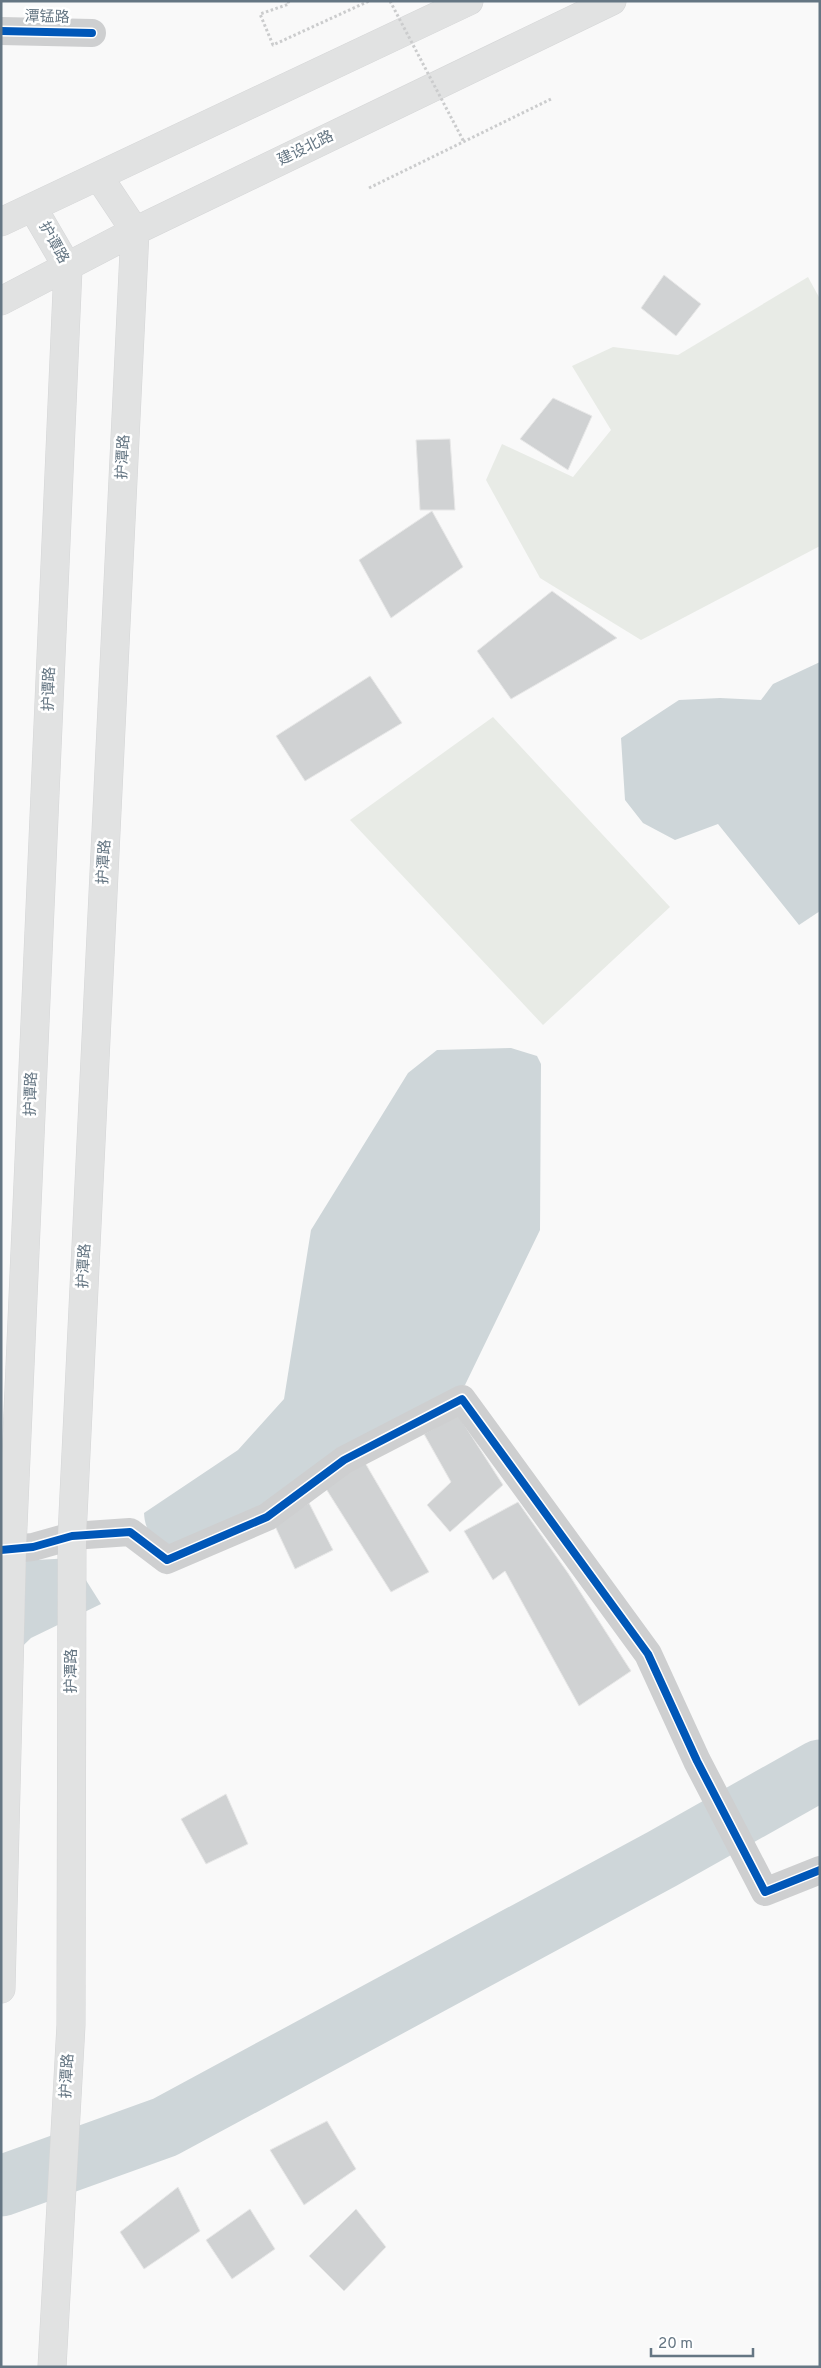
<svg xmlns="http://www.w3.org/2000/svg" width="821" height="2368" font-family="Overpass,'Noto Sans SC',sans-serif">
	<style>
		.green { fill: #e8ebe6 }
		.water { fill: #ced6d9 }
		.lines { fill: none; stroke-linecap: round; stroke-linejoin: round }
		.river { stroke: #ced6d9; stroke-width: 61 }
		.building { fill: #d0d2d3; stroke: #e8e8e8 }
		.primary-casing { stroke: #d5d6d7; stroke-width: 29 }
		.path { stroke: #cbcccd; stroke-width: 3; stroke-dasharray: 2.5 2.5; stroke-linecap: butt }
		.street { stroke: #cecfd0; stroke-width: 28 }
		.primary { stroke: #e1e2e2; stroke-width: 28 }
		.path-bridge { stroke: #cbcccd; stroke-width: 3; stroke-dasharray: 2.5 2.5; stroke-linecap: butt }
		.cycleway-casing { stroke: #fff; stroke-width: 11 }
		.cycleway { stroke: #0057b8; stroke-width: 8 }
		.labels { text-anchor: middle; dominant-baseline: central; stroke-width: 5; stroke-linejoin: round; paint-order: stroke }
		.street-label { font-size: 15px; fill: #657683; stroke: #fff }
	</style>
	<rect width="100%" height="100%" fill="#f9f9f9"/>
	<path class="green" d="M808 277 820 299V546L641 640 540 578 486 480 502 444 573 477 611 430 572 366 613 347 678 355Z
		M493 717 670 907 543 1025 350 820Z"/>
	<path class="water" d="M820 662V911L799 925 718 824 675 840 643 823 625 800 621 738 679 700 720 698 761 700 773 684Z
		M511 1048 537 1056 541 1064 540 1230 465 1385 364 1436 267 1508 164 1550C152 1539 145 1530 144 1513L238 1450 284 1399 311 1230 408 1073 437 1050Z
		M72 1558 101 1604 31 1638 1 1667V1562Z"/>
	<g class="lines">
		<path class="river" d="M1 2186 165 2127 662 1859 820 1770"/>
	</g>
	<path class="building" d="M664 275 701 304 676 336 641 308Z
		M553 398 592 416 568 470 520 439Z
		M450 439 455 510H420L416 440Z
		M432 511 463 567 391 618 359 560Z
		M552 591 617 638 511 699 477 651Z
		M370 676 402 723 305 781 276 736Z
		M458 1415 503 1485 450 1532 427 1505 451 1482 424 1434Z
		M364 1461 429 1572 391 1592 323 1484Z
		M518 1502 568 1573 631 1671 579 1706 505 1571 493 1580 464 1531Z
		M309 1503 333 1550 295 1569 274 1524Z
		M226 1794 248 1844 206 1864 181 1819Z
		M327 2121 356 2169 304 2205 270 2150Z
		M178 2187 200 2231 144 2269 120 2232Z
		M250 2209 275 2249 232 2279 206 2240Z
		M356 2209 386 2247 344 2291 309 2256Z"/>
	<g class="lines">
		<g class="primary-casing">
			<path id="primary" d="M1 222 469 1
				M1 301 135 231 612 1
				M1 1989 12 1549 68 268 33 208
				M52 2367 71 2025 72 1536 135 231 99 177"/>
		</g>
		<path class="path" d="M288 1 289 4 260 14 273 45 369 1
			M369 188 551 99"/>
		<path class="street" d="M1 31 92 33
			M1 1550 33 1547 72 1536 130 1532 167 1560 267 1517 344 1460 462 1399 648 1654 697 1761 765 1892 820 1870"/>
		<use href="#primary" class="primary"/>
		<path class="path-bridge" d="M390 1 464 142"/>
		<g class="cycleway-casing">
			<path id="cycleway" d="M1 31 92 33
				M1 1550 33 1547 72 1536 130 1532 167 1560 267 1517 344 1460 462 1399 648 1654 697 1761 765 1892 820 1870"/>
		</g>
		<use href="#cycleway" class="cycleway"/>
	</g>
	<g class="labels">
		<g class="street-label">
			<text transform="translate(47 18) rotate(1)">潭锰路</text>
			<text transform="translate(306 149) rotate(-26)">建设北路</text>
			<text transform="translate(53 243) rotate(61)">护谭路</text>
			<text transform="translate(124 457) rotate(-87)">护潭路</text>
			<text transform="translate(50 689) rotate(-88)">护谭路</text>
			<text transform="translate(105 862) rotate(-87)">护潭路</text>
			<text transform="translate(32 1094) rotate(-88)">护谭路</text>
			<text transform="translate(85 1266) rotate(-87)">护潭路</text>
			<text transform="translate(72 1671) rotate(-90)">护潭路</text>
			<text transform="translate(68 2076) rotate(-87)">护潭路</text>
		</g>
	</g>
	<rect width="821" height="2368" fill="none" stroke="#657683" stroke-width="5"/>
	<path d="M651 2348v8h102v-8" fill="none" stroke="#657683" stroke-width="2.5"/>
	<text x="658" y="2348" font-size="15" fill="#657683" stroke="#ffffff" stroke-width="4" paint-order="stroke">20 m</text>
</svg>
